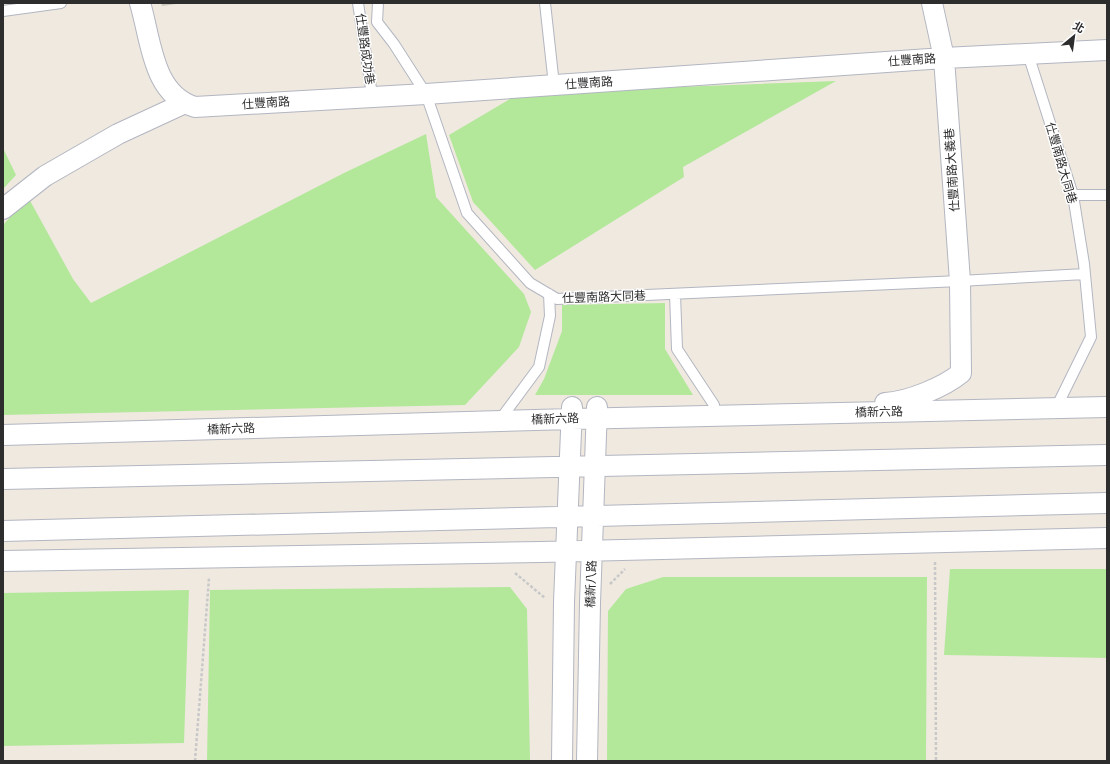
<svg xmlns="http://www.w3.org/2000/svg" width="1110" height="764" font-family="Helvetica,'Noto Sans TC',sans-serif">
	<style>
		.green { fill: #b3e89a }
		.building { fill: #cbc7be }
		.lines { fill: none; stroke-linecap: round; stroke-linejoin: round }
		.service-casing { stroke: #b3b6c1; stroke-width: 12 }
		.minor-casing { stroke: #b3b6c1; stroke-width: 22 }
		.path { stroke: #c8c8c8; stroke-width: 2.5; stroke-dasharray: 3 2; stroke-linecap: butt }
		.service { stroke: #fff; stroke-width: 10 }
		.minor { stroke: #fff; stroke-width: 20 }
		.labels { text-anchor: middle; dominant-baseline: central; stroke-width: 3; stroke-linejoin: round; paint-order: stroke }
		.street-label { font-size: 12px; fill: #2d2d2d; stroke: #fff }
	</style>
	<rect width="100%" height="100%" fill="#efe9e0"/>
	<path class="green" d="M836 81 683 167 684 177 535 270 473 202 449 135 520 93Z
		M426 134 436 197 524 294 531 312 519 347 465 405 3 415V225L28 197 73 279 91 303 344 173Z
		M3 148 16 175 3 189Z
		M665 303V349L693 395H535L544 379 562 331V305Z
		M950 569H1107V658L944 655Z
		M663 577H927L926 761H607L608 611 626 589Z
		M510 587 527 609 530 761H207L210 590Z
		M189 590 184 743 3 746V593Z"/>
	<path class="building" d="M161 3H176V4L162 6Z"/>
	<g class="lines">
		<g class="service-casing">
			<path id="service" d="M358 3 372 95
				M378 3 377 22 394 44 426 94 467 213 530 283 557 299 960 281 1085 274
				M545 3 554 85
				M3 11 61 3
				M1028 54 1073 195 1084 264 1091 337 1056 408
				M1073 195H1107
				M675 294 677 349 714 405
				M499 421 539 367 550 316 549 294"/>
		</g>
		<g class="minor-casing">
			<path id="minor" d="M140 3C151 39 152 94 195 107L426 94 944 58 1107 50
				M3 209 45 176 118 134 185 103
				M885 403C908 402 944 387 961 373L960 281 944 58 932 3
				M3 435 571 419 1107 407
				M3 479 1107 455
				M3 531 1107 503
				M3 561 541 552 1107 538
				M562 761 564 602 572 407
				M587 761 590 603 597 407"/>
		</g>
		<path class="path" d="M935 562 936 761
			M515 573 545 598
			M610 584 625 569
			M195 761 209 578"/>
		<use href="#service" class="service"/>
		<use href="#minor" class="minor"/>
	</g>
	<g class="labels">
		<g class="street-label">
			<text transform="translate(365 49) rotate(82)">仕豐路成功巷</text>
			<text transform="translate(912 60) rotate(-4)">仕豐南路</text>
			<text transform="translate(589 83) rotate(-4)">仕豐南路</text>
			<text transform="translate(266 103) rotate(-4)">仕豐南路</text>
			<text transform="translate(1061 163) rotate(74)">仕豐南路大同巷</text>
			<text transform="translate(952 170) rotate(-94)">仕豐南路大義巷</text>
			<text transform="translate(604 297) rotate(-2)">仕豐南路大同巷</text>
			<text transform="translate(879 412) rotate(-1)">橋新六路</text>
			<text transform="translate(555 419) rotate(-2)">橋新六路</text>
			<text transform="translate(231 429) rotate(-2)">橋新六路</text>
			<text transform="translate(591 584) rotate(-88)">橋新八路</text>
		</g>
	</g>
	<rect width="1110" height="764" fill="none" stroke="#2d2d2d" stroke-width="8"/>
	<g transform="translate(1074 36) rotate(29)" stroke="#ffffff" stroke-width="3" paint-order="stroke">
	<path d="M0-3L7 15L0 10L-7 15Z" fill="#2d2d2d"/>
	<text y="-6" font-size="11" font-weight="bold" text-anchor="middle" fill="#2d2d2d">北</text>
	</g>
</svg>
